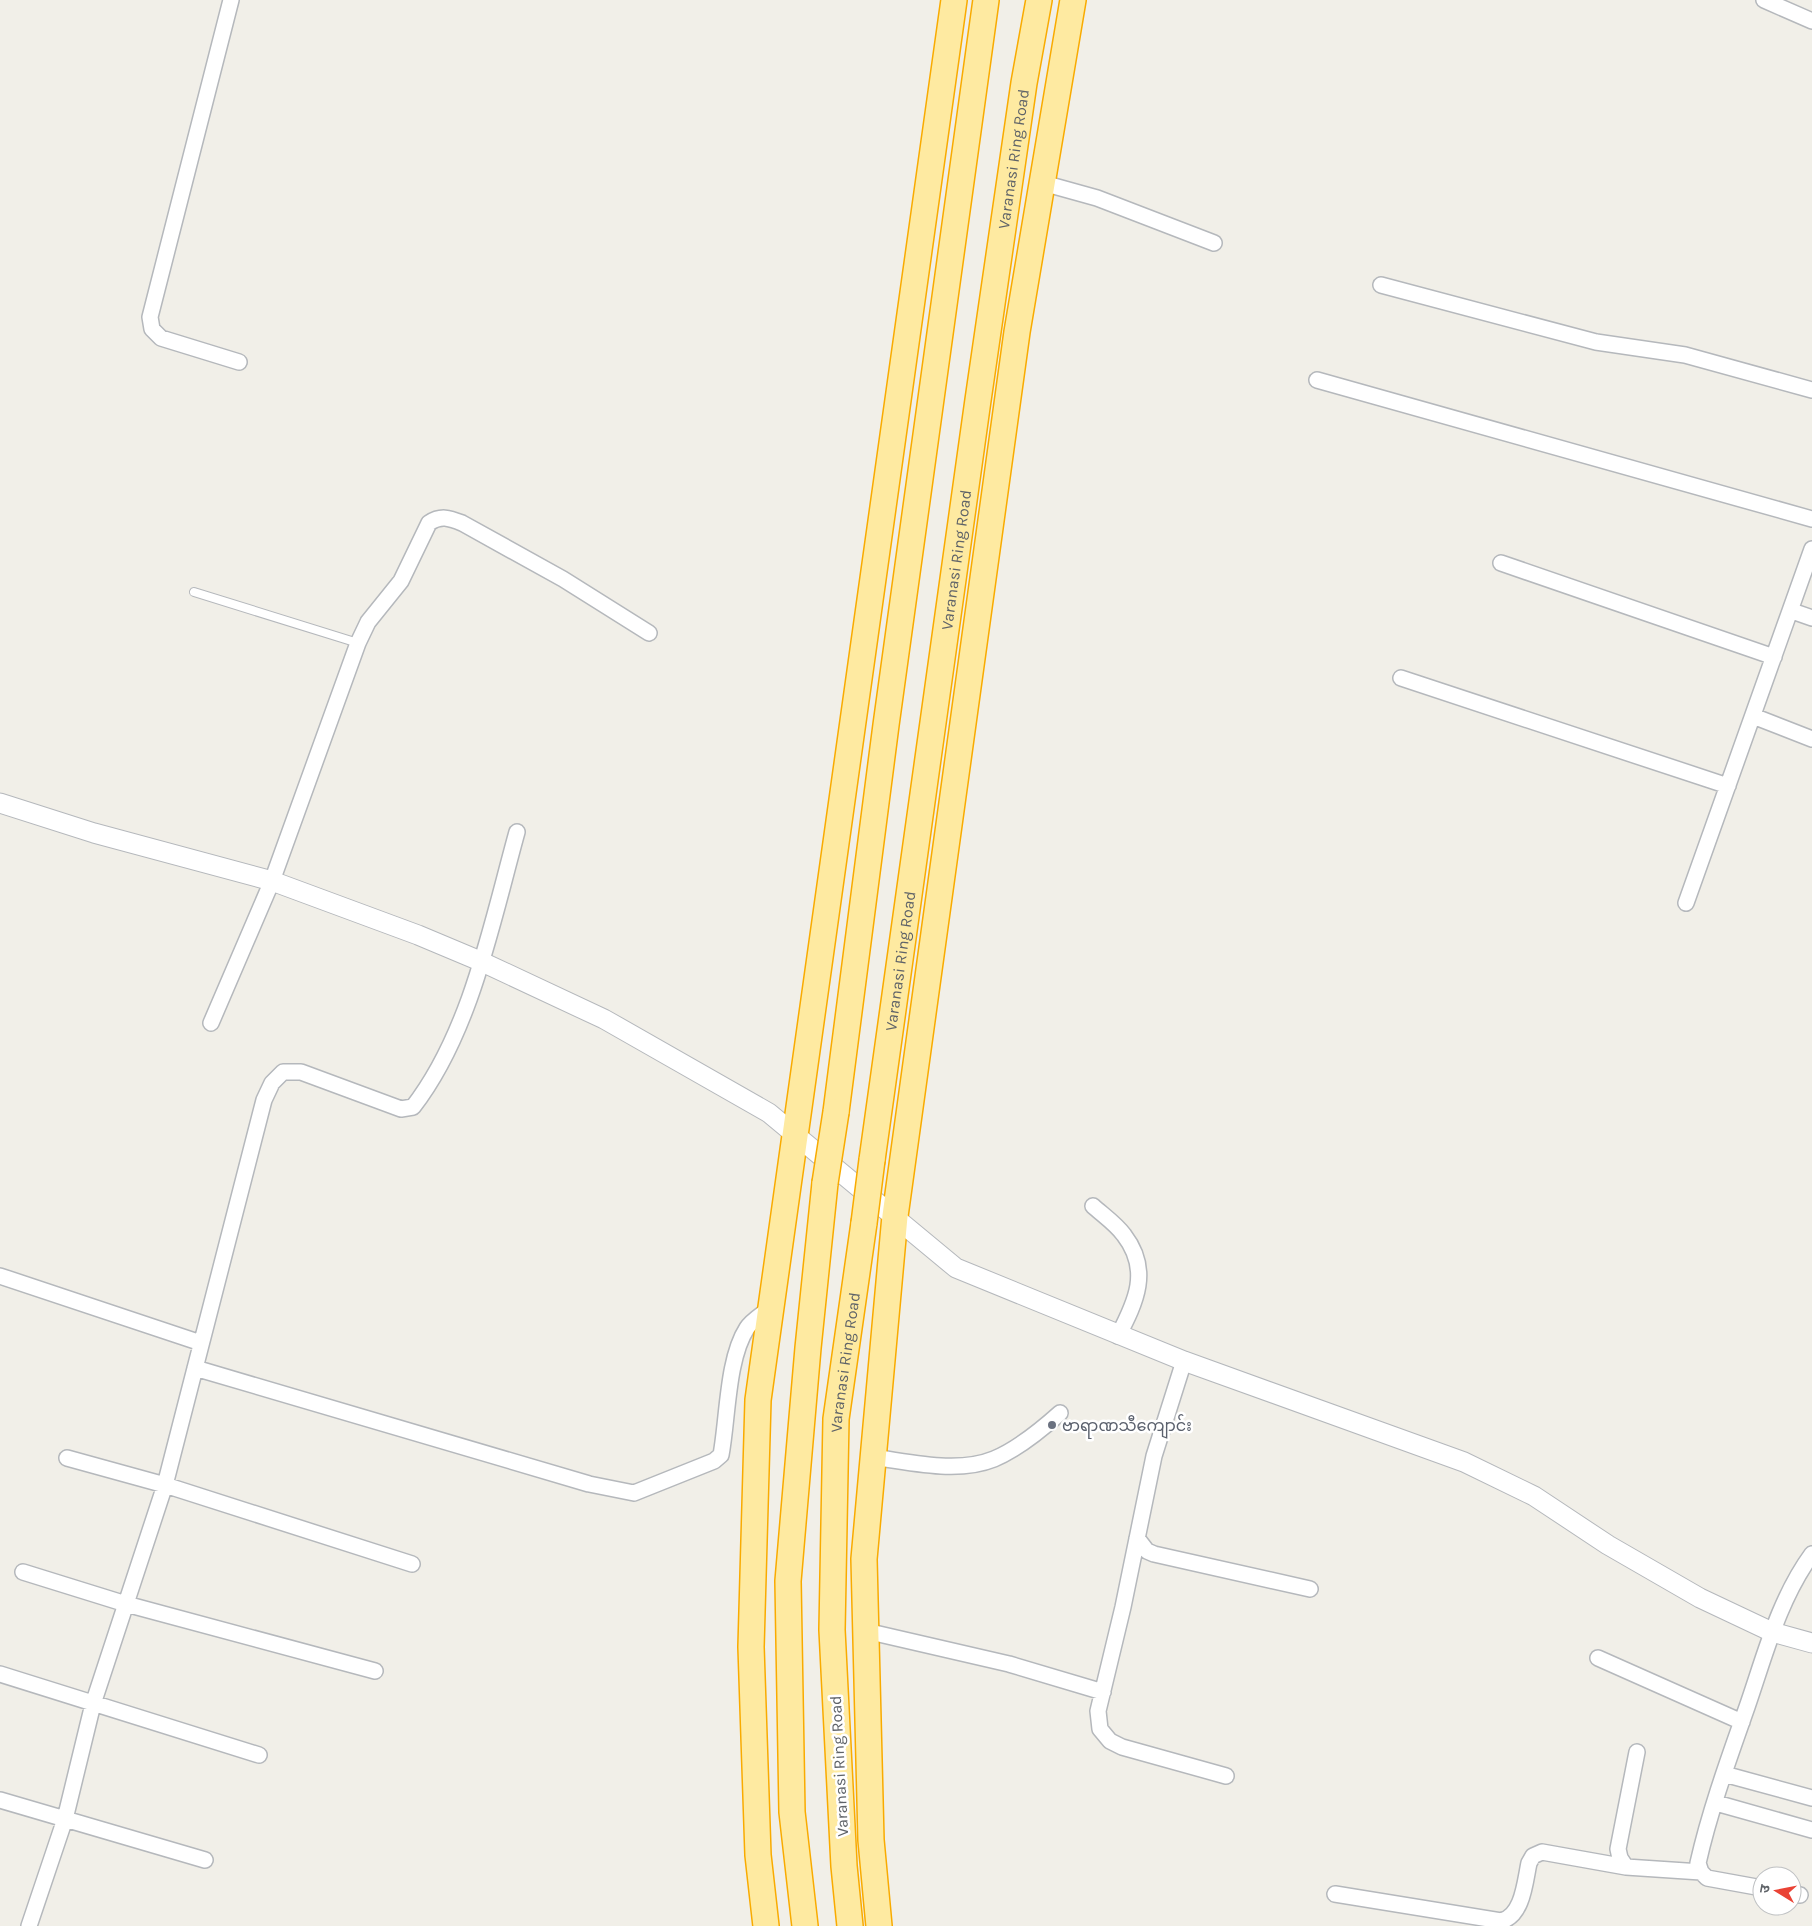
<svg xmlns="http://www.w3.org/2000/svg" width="1812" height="1926" font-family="Karla,'Noto Sans Devanagari','Noto Sans Myanmar',sans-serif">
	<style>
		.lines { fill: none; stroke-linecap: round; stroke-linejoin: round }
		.service-casing { stroke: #b5b8bc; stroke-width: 10 }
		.minor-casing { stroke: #b5b8bc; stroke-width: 18 }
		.tertiary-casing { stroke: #b5b8bc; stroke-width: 21 }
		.trunk-casing { stroke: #f9ab00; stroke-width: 28 }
		.service { stroke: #fff; stroke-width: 8 }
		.minor { stroke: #fff; stroke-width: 15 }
		.tertiary { stroke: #fff; stroke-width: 19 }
		.trunk { stroke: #feeaa1; stroke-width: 25 }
		.trunk-bridge-casing { stroke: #f9ab00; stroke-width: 28; stroke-linecap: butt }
		.trunk-bridge { stroke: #feeaa1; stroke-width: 25 }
		.worship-dot { fill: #6b7280; stroke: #fff; stroke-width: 2 }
		.labels { text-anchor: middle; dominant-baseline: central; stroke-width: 5; stroke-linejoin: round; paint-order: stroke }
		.street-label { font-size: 16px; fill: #5f6368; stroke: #fff }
		.worship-label { font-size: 16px; fill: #5b616d; stroke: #fff; text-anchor: start }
	</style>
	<rect width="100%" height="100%" fill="#f1efe8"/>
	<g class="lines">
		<g class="service-casing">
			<path id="service" d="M194 592 358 643"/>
		</g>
		<g class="minor-casing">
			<path id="minor" d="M231 0 150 317 152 329 161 338 239 362
				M1764 0 1812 21
				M1043 183 1097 198 1214 243
				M1381 285 1596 342 1685 355 1812 390
				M1317 380 1812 519
				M1501 563 1774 657
				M1792 611 1812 618
				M1401 678 1728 786
				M1753 716 1812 739
				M1686 903 1812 549
				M211 1023 272 881 358 643 368 622 401 581 429 523C441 515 449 518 462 523L563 579 649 633
				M1093 1206C1103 1215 1116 1224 1124 1235 1151 1270 1136 1302 1118 1336
				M0 1276 201 1343
				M1184 1361 1154 1456 1123 1607 1098 1711 1100 1729 1110 1741 1122 1747 1226 1776
				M195 1368 589 1484 634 1493 714 1461 721 1455C728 1417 727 1359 747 1328 752 1320 763 1314 770 1308
				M872 1457C911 1462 957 1474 994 1459 1018 1449 1041 1430 1060 1413
				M67 1458 165 1485 412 1564
				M1137 1538 1147 1551 1154 1554 1310 1589
				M23 1572 126 1604 375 1671
				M866 1631 1009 1664 1103 1692
				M1598 1658 1742 1722
				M0 1674 259 1755
				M1724 1774 1812 1798
				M0 1800 205 1860
				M1716 1803 1812 1830
				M1626 1867 1620 1858 1618 1849 1637 1752
				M1762 1888 1707 1878 1701 1872 1698 1863C1710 1810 1729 1758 1747 1707 1765 1655 1779 1599 1812 1554
				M1335 1894 1501 1921C1523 1916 1525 1881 1529 1863L1533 1856 1542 1852 1626 1867 1701 1872
				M1792 1894 1800 1895
				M29 1926 65 1819 93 1704 165 1485 264 1100 272 1083 283 1072H301L401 1109 413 1107C471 1032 492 922 517 832"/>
		</g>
		<g class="tertiary-casing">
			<path id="tertiary" d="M0 803 94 833 272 881 418 935 480 961 604 1019 769 1113 956 1268 1184 1361 1464 1462 1534 1496 1608 1545 1700 1598 1772 1632 1812 1643"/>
		</g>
		<g class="trunk-casing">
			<g id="trunk">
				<path d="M836 1112 886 725 986 0"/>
				<path id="s1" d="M872 1160 978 400 1024 83 1039 0"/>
				<path d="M766 1926 758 1855 751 1647 758 1400 954 0"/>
				<path d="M805 1926 792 1812 788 1581 808 1348 825 1183"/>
				<path id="s2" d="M850 1926 844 1866 832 1630 836 1419 864 1223"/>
				<path d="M879 1926 871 1840 864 1559 895 1216 1017 332 1073 0"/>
			</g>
		</g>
		<use href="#service" class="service"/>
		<use href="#minor" class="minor"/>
		<use href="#tertiary" class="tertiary"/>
		<use href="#trunk" class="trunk"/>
		<g class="trunk-bridge-casing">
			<path id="trunk-bridge" d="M825 1183 836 1112
				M864 1223 872 1160"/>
		</g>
		<use href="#trunk-bridge" class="trunk-bridge"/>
	</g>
	<circle class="worship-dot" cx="1052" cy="1425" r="5"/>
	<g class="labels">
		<g class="street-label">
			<text stroke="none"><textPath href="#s1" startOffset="1011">Varanasi Ring Road</textPath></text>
			<text stroke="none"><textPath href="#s1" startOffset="606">Varanasi Ring Road</textPath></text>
			<text stroke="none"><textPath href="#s1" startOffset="201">Varanasi Ring Road</textPath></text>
			<text stroke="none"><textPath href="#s2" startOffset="565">Varanasi Ring Road</textPath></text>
			<text transform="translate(839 1766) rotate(-93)">Varanasi Ring Road</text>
		</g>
		<g class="worship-label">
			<text x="1062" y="1425">ဗာရာဏသီကျောင်း</text>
		</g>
	</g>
	<g transform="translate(1777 1891) rotate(280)"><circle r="24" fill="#ffffff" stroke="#bfc1c3"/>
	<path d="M0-4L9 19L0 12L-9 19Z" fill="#ea4335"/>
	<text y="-8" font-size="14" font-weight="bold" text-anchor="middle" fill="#5f6368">उ</text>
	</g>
</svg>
